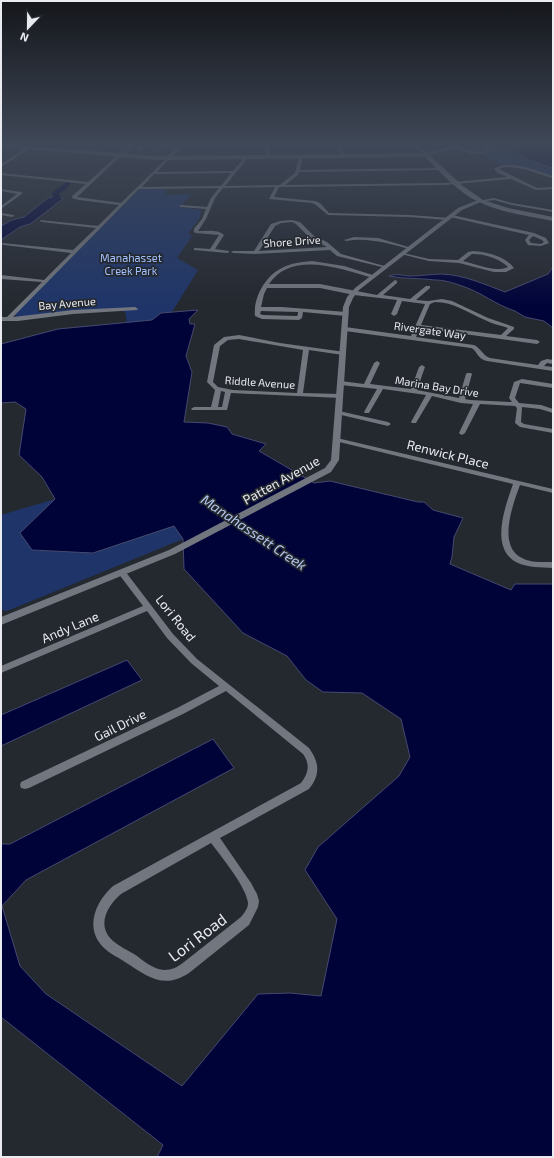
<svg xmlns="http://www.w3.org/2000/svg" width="554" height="1158" font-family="'Exo 2',sans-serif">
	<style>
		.green { fill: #1f3569 }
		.forest { fill: #3959a4 }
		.water { fill: #000338; stroke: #46496f }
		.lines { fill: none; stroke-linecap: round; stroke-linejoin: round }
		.river { fill: #000338; fill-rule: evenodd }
		.minor { fill: #72767e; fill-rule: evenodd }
		.tertiary { fill: #72767e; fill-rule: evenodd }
		.secondary { fill: #72767e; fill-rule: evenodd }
		.wall { fill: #3a3e45 }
		.shaded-wall { fill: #303238 }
		.building { fill: #444850; stroke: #303238 }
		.labels { text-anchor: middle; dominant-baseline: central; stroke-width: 3.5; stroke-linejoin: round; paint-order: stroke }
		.far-street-label { font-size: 11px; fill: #e9ebf0; stroke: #24282f }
		.far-park-label { font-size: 11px; fill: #a3c0fe; stroke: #24282f }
		.street-label { font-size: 13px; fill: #e9ebf0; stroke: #24282f }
		.water-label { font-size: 14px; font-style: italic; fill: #b4c8f1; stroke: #24282f }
		.near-street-label { font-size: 16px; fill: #e9ebf0; stroke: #24282f }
	</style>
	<rect width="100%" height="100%" fill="#24282f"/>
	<path class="green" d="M474 144H508C512 155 542 165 553 168V176L527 169 503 166 490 160 480 152H474L463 148Z
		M140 189H167L165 195 192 194 180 207 201 210 200 218 188 233 192 236 177 258 198 270 172 312 161 313 152 320 127 323 125 312 119 308 17 317 14 315Z
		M55 499 20 533 93 553 174 526 183 539 7 611 1 610V515Z"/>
	<path class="forest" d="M106 144H137L125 155 117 154 123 147 101 145Z"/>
	<path class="water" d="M508 144H553V168C542 165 512 155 508 144Z
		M53 197H60L63 199 30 224 20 227 1 240V226L12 220 24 217 48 198Z
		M553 267V328L544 321 525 317 515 311C496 305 481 292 462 286 454 283 444 280 435 280 420 278 404 279 389 276 395 273 404 276 411 276 421 276 432 274 442 274 464 275 484 284 505 292L548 274Z
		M198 310 189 319 190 324H195L186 356 192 372 184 422 208 423 227 427 232 434 266 444 259 451 314 483 330 481 418 502H424L433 510 463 518 454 537 452 557 450 564 511 590 515 584H552L553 586V1157H157L163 1145 1 1017V844H10L213 739 234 768 26 880 2 906 20 966 46 994 182 1086 258 994 290 993 321 996 337 919 305 870 318 847 399 776 410 757 401 719 362 693 323 692 306 680 287 656 243 633 184 569 183 539 174 526 93 553 32 550 20 533 55 499 42 477 19 455 26 409 15 402 1 403V344L58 329 152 320 161 313Z
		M127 660 142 680 1 746V715Z"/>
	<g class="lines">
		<path class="river" d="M66 182 71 183 65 190 59 194 61 197 59 198 46 210H40V206L53 197 52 193C56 189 61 187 66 182Z"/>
		<path class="minor" d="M145 144H149L140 151H138V149Z
			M225 144H240L246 145 244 146Z
			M265 144H269V158L266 157Z
			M337 144H341L344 158 341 157Z
			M482 144H486L489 151C479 157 464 153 454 147L456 146C465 149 476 155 486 150Z
			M28 147 31 148 1 167V164Z
			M119 154 122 155 77 197 121 203 168 157 169 159 157 172 233 171 245 157H247V159L225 186 280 185 295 173 299 157 301 156 303 157 300 170 442 168 444 169 442 170 299 172 298 175 285 185 445 183 507 177 498 173 494 169C509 158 537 171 553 176V178C539 175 512 162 499 169L537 188 553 187V189L536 190 511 179 445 185 279 187 274 197 315 201 320 203 329 213 410 215 449 218V219L447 220 410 217 328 215 316 205 312 203 269 199 275 187 223 188 215 198 206 219 198 231C207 231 218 229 224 235L215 249 229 251V252L227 253 194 250V248H196L210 249 219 235 196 233 194 232V229L202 219 206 209 181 207 179 206 181 205 207 207 211 198 219 188 139 189 13 317 73 310 135 307 138 309 137 310 73 314 18 321H1V317H7L42 282 1 279V275L44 280 71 253 4 245 2 244V243L73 250 96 228 42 222 40 221V220L98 226 119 205 79 200 72 198V196L86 184 1 175V173L88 182ZM231 173 221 186 142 187 154 174Z
			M1 189 21 192 23 193 1 209V206L17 194 1 191Z
			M494 198 512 203 553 210V212L512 205 494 200 480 202 478 201Z
			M1 213 14 215V216L12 217 1 215Z
			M452 215 534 233 546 238 549 243 541 246 528 245 525 240 529 235 450 217V215ZM533 236 542 240 544 242 541 244 531 243 529 240Z
			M292 220 300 222 314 236 327 242 341 254 388 267 386 268 337 256 330 250 255 254 233 253 231 252 233 251H254L271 224 280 221ZM292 222 296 224 310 238 327 247 259 251 275 226 281 223Z
			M354 237 378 238 412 248 410 249C389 244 368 237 346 241L344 240Z
			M473 251C487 252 505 256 514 268L506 272H494L459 263 429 261 401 254 403 253 429 259 458 260 468 252ZM472 254C483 253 500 259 508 267 495 273 476 264 463 261Z
			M312 261 344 266 376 276 373 278C341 269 292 250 269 284H320L377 295 395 280 397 281V283L383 295 410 299 426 286H430V288L416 300 428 301 442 299 452 301 488 318 514 327V329L506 336 537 340 540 342 537 344 420 328 416 337 474 345C481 348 482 355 490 358L538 365 541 361 547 359 553 360V364L547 363 544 366 553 367V371L487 361C476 358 478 351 471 348L345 331 342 329 345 327 411 336 425 304 402 301 397 314 394 316 391 314 397 300 354 295 320 288H267L264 294 261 307H282L346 312 349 314 346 316 303 312 302 318 299 320 262 319 255 316C253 298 265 276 282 268 291 263 302 262 312 261ZM435 302C454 302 468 313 485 320 492 324 500 325 508 328L501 335 421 325 430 304ZM261 311 298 312V314L297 316 263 315 260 314Z
			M239 335 280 343 345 352V354L343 355 309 350 303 393 340 394 343 396 340 398 231 393 227 410H192L191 409 194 407H211L215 390 207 382 214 345 224 337ZM239 339 303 350 297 393 233 390 218 387 213 382 220 346 228 340ZM221 391 225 392 222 407H218Z
			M377 361 380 363 370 384 411 389 419 367 422 365 425 367 417 390 459 398 466 374 467 373H471L472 374 465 399 470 400 512 402 509 398 514 382 522 379 553 384V388L520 383 515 398 519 403 541 405 553 409V413L540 409 522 407 521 422 524 424 553 429V433L520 427 515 423 517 408 515 406 480 404 465 433 462 435 460 434 459 433 473 404 461 403 432 396 416 423H412L411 422 426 395 383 389 369 413H365L364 412 377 389 341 385 338 383 341 381 364 384 374 363Z
			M339 411 388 422 391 424 388 426 337 414V412Z
			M337 438 553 489V493L520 485C513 504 497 546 522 558 531 563 543 562 553 562V568C541 567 527 568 516 562 489 547 506 505 513 484L335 441V439Z
			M122 570 125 571 173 634 197 659 309 748C320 763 320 775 309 789L220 838 251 883 257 894 259 901 258 907 249 925 189 973C163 990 147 976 125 962 118 957 110 954 104 948 84 929 95 902 113 886L301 783C309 773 310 764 303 754L226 691 183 714 29 788 25 789 21 788 20 785 21 782 177 708 219 686 191 663 167 638 147 611 1 673V666L143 606 118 573ZM211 843C221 856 247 888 248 903 248 909 244 913 241 917L184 962C178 967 172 970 164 970 152 969 143 960 134 954 127 950 119 946 113 941 96 926 107 906 121 894Z"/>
		<path class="tertiary" d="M181 144H185L170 159H166V157Z
			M412 144H416L428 153 463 144H469L427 156Z
			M478 200 483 201 462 210 359 290 353 298 349 307 339 460 331 472 175 554 1 625V617L169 550 325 468 331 460 343 307 347 297 355 288 458 208Z"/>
		<path class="secondary" d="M1 144 157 156 427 153 463 186 483 200 508 208 553 217V221C528 216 502 213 479 202 459 193 441 173 425 157L157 160 1 147Z"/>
	</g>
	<path class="wall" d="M173 144 162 154H154L153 150Z"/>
	<path class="shaded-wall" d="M169 144H173L162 154 161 150Z"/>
	<path class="building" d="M160 144H169L161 150H153Z"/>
	<linearGradient id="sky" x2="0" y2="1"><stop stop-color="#14161a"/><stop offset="0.47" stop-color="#3f4858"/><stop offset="1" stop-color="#3f4858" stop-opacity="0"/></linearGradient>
	<rect width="554" height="306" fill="url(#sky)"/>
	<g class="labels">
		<g class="far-street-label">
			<text transform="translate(292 241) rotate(-4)">Shore Drive</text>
			<text transform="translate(67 303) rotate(-5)">Bay Avenue</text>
			<text transform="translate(430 330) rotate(8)">Rivergate Way</text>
			<text transform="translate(260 382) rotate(4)">Riddle Avenue</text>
			<text transform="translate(437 386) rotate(9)">Marina Bay Drive</text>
		</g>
		<g class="far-park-label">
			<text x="131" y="257">Manahasset<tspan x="131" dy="13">Creek Park</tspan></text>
		</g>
		<g class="street-label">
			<text transform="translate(448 454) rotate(14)">Renwick Place</text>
			<text transform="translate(281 480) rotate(-29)">Patten Avenue</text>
			<text transform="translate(176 618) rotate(51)">Lori Road</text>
			<text transform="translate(70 627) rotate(-23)">Andy Lane</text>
			<text transform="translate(120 725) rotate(-26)">Gail Drive</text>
		</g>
		<g class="water-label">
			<text transform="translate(254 532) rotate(34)">Manahassett Creek</text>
		</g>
		<g class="near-street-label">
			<text transform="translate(197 937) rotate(-37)">Lori Road</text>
		</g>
	</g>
	<rect width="554" height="1158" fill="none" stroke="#e9ebf0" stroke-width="4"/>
	<g transform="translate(28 28) rotate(202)" stroke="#24282f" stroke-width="3" paint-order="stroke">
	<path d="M0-3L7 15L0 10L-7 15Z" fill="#e9ebf0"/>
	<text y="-6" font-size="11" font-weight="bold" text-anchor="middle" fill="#e9ebf0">N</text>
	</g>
</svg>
